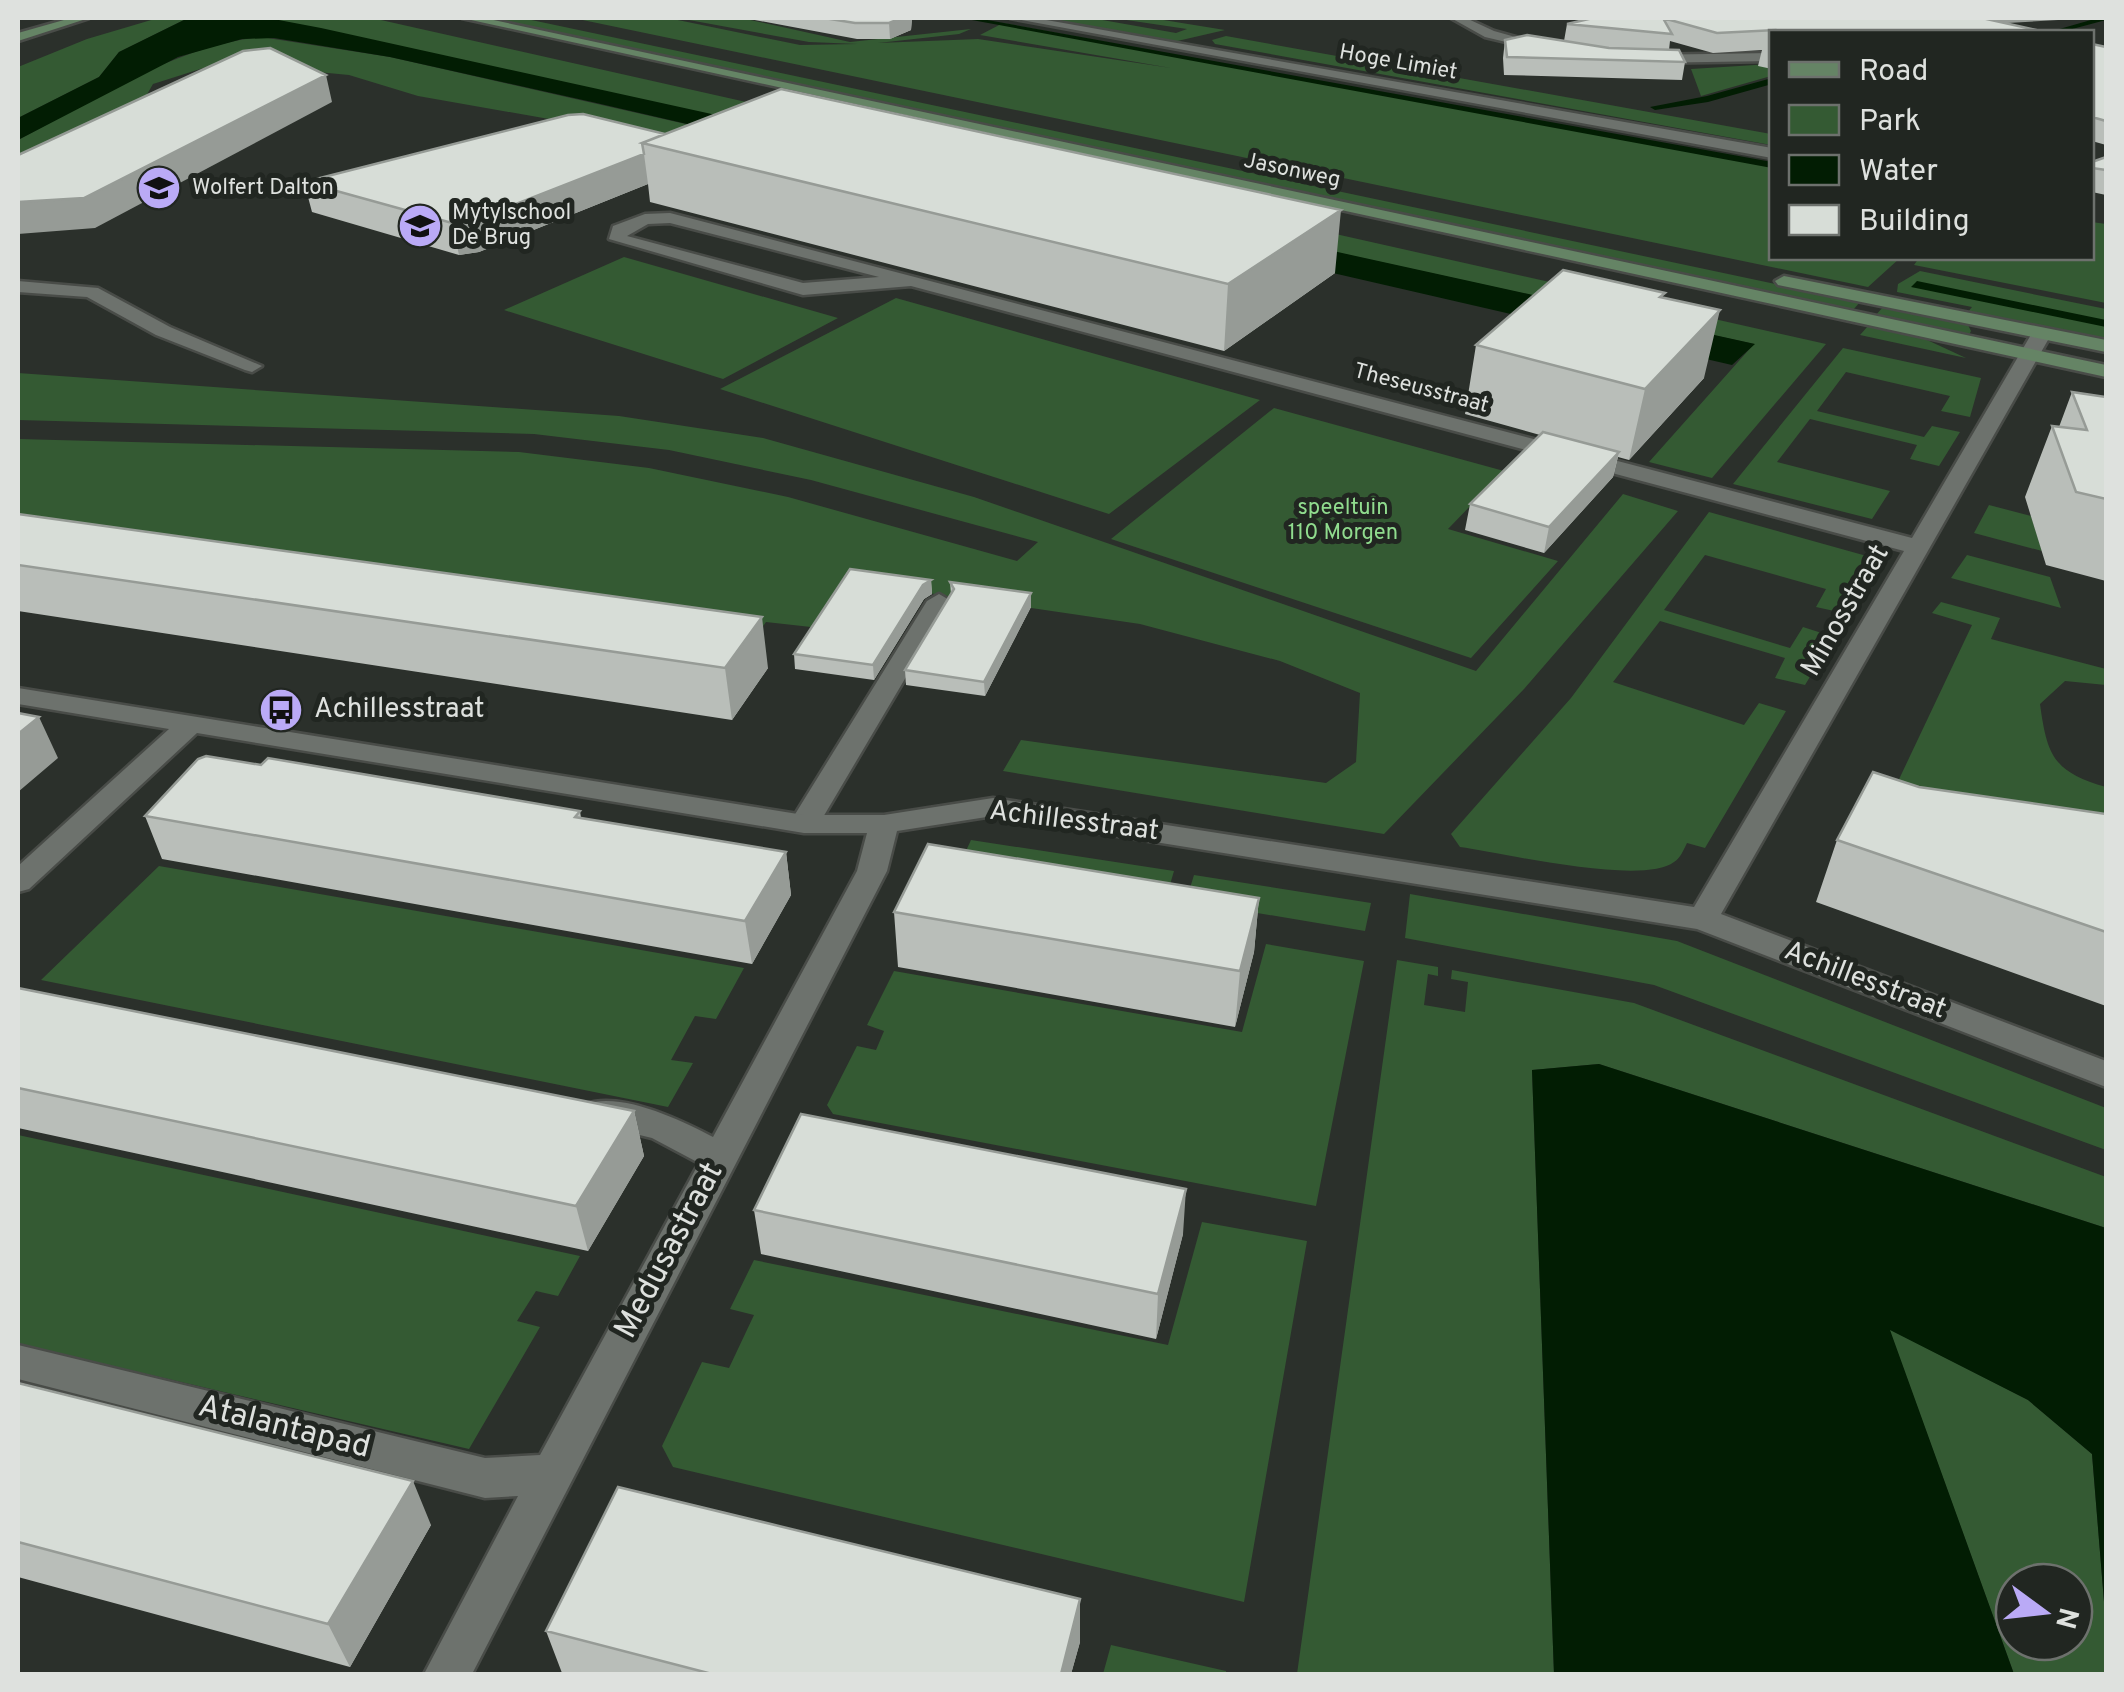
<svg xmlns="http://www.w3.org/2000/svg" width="2124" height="1692" font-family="Overpass,sans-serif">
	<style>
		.green { fill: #345a33; fill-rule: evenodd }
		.water { fill: #021d03 }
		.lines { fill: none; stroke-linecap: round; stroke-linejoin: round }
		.stream { fill: #021d03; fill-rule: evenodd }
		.lane-casing { stroke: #494c48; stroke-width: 5 }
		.street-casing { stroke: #494c48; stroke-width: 5 }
		.secondary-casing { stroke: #494c48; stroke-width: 5 }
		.lane { fill: #6d726d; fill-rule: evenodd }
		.street { fill: #6d726d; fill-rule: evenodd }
		.secondary { fill: #658465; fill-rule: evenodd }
		.wall { fill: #b9beb9 }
		.shaded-wall { fill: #969b96 }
		.building { fill: #d7ddd7; stroke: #969b96; stroke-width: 2.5 }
		.labels { text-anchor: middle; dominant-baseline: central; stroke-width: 10; stroke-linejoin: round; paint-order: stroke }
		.far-street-label { font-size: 22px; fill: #dee1de; stroke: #212621 }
		.far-poi-label { font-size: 22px; fill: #dee1de; stroke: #212621; text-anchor: start }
		.far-park-label { font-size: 22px; fill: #90dc8e; stroke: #212621 }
		.street-label { font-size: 28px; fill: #dee1de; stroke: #212621 }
		.poi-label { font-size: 28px; fill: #dee1de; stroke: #212621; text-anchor: start }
		.near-street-label { font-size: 32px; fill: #dee1de; stroke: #212621 }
	</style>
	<rect width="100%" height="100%" fill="#2b302b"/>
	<path class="green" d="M158 18H188L119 52 99 77 18 118V67L87 39Z
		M268 18H372L1826 344 1712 478 1649 462 1754 344Z
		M490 18H522L1860 302 1853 310Z
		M573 18H668L800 45 858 44 809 42 678 18H741L850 42 971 29 959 34 878 43 978 39 1171 68 980 35 1003 23 1771 164 1772 258H1900L1868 287Z
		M1037 18H1091L1176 33 1187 29 1113 18H1151L1225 30 1173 42Z
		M1226 36 1771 134V145L1215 44 1212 40Z
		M261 37 390 57 770 143 729 160 549 119 418 96 349 75 255 66 235 58 153 84 135 115 18 160V140C95 100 172 47 261 37Z
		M1771 64V76L1701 96 1691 69Z
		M2092 222 2106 224V303L1914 265 1919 258H2092Z
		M624 257 838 318 723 379 504 310Z
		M1920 271 2106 309V343L1967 313 1972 307 1897 292 1898 284Z
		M896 298 1260 400 1109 514 720 389Z
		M1883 307 1968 325 1971 331 1969 335 1875 316Z
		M1868 326 1925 339 1966 358 1860 335Z
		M1843 348 1981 378 1970 417 1941 411 1950 396 1846 372 1817 411 1924 437 1932 426 1960 432 1939 466 1910 459 1917 445 1810 419 1777 462 1890 491 1872 519 1733 484Z
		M18 373 619 416 763 438 974 497 1476 671 1623 494 1678 511 1524 689 1384 834 1003 771 1021 740 1326 783 1356 762 1360 693 1280 661 1140 624 846 581 811 627 766 622 746 651 18 553V439L519 452 649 468 788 497 1017 561 1038 542 811 480 669 450 534 434 18 420Z
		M1274 408 1504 471 1448 529 1558 561 1471 658 1111 539Z
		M1989 505 2031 516 2042 551 1974 533Z
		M1709 512 1881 560 1848 614 1816 607 1826 589 1705 555 1664 610 1790 648 1803 627 1834 637 1805 685 1775 678 1785 658 1660 621 1613 682 1744 725 1759 703 1786 711 1705 848 1687 843C1684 849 1680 859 1674 862 1642 886 1503 853 1460 847L1451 834 1571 698Z
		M1967 555 2050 577 2061 608 1951 578Z
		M1941 602 2000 618 1991 639 2106 669V685L2065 681 2040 704C2047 755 2053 772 2106 787V837L1884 811 1972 625 1932 613Z
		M971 840 1174 871 1166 898 959 866Z
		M159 866 744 968 716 1019 695 1016 671 1060 693 1063 668 1107 41 980Z
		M1194 875 1371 903 1365 931 1186 901Z
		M1410 894 1677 941 2106 1108V1150L1654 985 1405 938Z
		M1266 944 1364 961 1316 1206 833 1114 827 1105 857 1046 876 1050 884 1031 867 1025 894 971 1242 1032Z
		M1397 960 1438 967V976L1428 974 1424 1005 1465 1012 1468 982 1451 979 1452 970 1634 1003 2106 1177V1228L1599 1064 1532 1070 1554 1674H1297Z
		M18 1135 580 1256 558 1296 536 1291 517 1321 540 1327 469 1449 18 1344Z
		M1202 1222 1307 1241 1244 1602 673 1467 662 1446 702 1362 729 1368 754 1315 730 1309 754 1260 1168 1345Z
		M1889 1329 2028 1400 2092 1454 2106 1626V1674H2014ZM2014 1582H2074V1642H2014Z
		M1111 1645 1226 1671V1674H1103Z"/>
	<path class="water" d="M188 18H268L321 28 1755 344 1732 365 592 102 390 57 274 38 242 39 178 57 18 140V118L99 77 119 52Z
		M1917 281 2106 320V327L1911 287Z
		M1599 1064 2106 1228V1626L2092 1454 2028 1400 1890 1330 2014 1674H1554L1532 1070Z"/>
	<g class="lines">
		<path class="stream" d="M961 18H976L1772 162V168Z
			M2098 18H2106V20L2061 32H2049Z
			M1772 78V84L1708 102 1655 110 1650 107 1707 96Z"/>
		<g class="lane-casing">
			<path id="lane" d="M18 281 98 288 170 327 262 366 252 372 245 370 156 335 87 297 18 292Z
				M939 594 951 601 819 824 814 830H794L789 824 927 601Z"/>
		</g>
		<g class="street-casing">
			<path id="street" d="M1010 18H1035L1772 148V158Z
				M1451 18H1466L1494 31 1555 48 1548 52 1485 37Z
				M1772 53V61L1643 63 1636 59 1643 55Z
				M670 213 1912 538 2032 333 2035 329H2049L2052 333 1721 914 2106 1061V1087L1697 929 993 816 897 831 887 871 472 1674H424L518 1496 485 1498 18 1379V1345L485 1458 540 1455 699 1163 652 1138 586 1122 581 1113 586 1104C623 1092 680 1120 713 1137L857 871 867 833H804L197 733 29 889 18 892V866L169 729 18 704V688L804 815H884L993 798 1694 907 1904 551 911 286 803 295 609 239 613 226 645 214ZM670 223 879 277 803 283 627 236 648 224Z"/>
		</g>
		<g class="secondary-casing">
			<path id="secondary" d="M71 18H89L18 41V33Z
				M462 18H484L2106 365V377Z
				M1784 276 2106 340V352L1778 285 1775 281Z"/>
		</g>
		<use href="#lane" class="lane"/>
		<use href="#street" class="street"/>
		<use href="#secondary" class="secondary"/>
	</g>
	<path class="wall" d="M744 18H912L911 30 890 39H857Z
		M1593 18 2005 23 2045 32H1772V69L1758 66 1762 50 1713 53 1670 41 1669 50 1685 62 1682 80 1504 75 1503 58 1505 40 1564 41 1567 24Z
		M2092 44 2106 47V145L2092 141Z
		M665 134 1335 273 1224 351 650 202 648 184 479 252 459 255 312 212 304 182Z
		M2106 157V195L2092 192V162Z
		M1664 298 1704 378 1629 460 1618 457 1613 477 1544 553 1465 530 1470 504 1540 435 1465 414 1476 345Z
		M2072 392 2106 397V581L2046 565 2025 497 2052 426 2059 427Z
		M18 514 768 668 732 720 18 611Z
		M931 580 932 594 924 599 874 680 795 669 794 654Z
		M950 582 1031 607 985 696 906 685 905 670 951 594Z
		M261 765 580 811 581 818 786 852 791 895 752 964 162 859 145 816Z
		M1919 787 2106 814V1006L1816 902 1837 840Z
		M1259 898 1254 952 1235 1027 898 967 894 912Z
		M18 988 634 1111 644 1156 588 1251 18 1128Z
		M754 1210 1183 1234 1156 1339 761 1254Z
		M18 1383 431 1525 350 1667 18 1577Z
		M546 1631 1080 1642 1071 1674H568L562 1673Z"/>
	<path class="shaded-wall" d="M902 18H912L911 30 890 39 889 23Z
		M1940 18H2093L1937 27Z
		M326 75 332 102 95 228 18 234V202Z
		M644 154 648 184 479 252 459 255 452 223Z
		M1341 210 1335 273 1224 351 1228 284Z
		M1720 310 1704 378 1629 460 1645 389Z
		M1619 452 1613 477 1544 553 1549 527Z
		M931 580 932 594 924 599 874 680 873 665 923 585Z
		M1031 593V607L985 696 984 682Z
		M762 617 768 668 732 720 725 668Z
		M18 712 25 728 39 717 58 758 18 792Z
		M786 852 791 895 752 964 745 921Z
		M1259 898 1254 952 1235 1027 1240 971Z
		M634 1111 644 1156 588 1251 576 1206Z
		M1186 1189 1183 1234 1156 1339 1158 1294Z
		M413 1481 431 1525 350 1667 328 1624Z
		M1080 1599V1642L1071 1674H1061Z"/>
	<path class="building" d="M824 18H902L889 23H855Z
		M1593 18H1982L2045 32H1780L1776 30 1717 33 1663 18 1672 34 1567 24Z
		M1527 35 1609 48 1679 50 1685 62 1507 57 1505 40Z
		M2092 44 2106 47V121L2092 117Z
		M270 48 326 75 84 198 18 202V155L243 51Z
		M781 89 1341 210 1228 284 642 143Z
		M583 114 665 134 642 143 644 154 472 221 452 223 304 182 568 115Z
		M2106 157V170L2092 168V162Z
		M1563 270 1665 293 1660 297 1720 310 1645 389 1476 345Z
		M2072 392 2106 397V499L2076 492 2052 426 2087 430Z
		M1543 432 1619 452 1549 527 1470 504Z
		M18 514 762 617 725 668 18 565Z
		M850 569 931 580 923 585 873 665 794 654Z
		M950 582 1031 593 984 682 905 670 954 589Z
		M18 713 39 717 18 734Z
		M206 756 261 765 268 758 580 811 575 817 786 852 745 921 145 816 198 759Z
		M1873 772 1919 787 2106 814V932L1837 840Z
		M928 844 1259 898 1240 971 894 912Z
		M18 988 634 1111 576 1206 18 1088Z
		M801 1114 1186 1189 1158 1294 754 1210Z
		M18 1383 413 1481 328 1624 18 1542Z
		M618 1487 1080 1599 1061 1674H712L546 1631Z"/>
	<defs>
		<g id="school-disc" transform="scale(2.25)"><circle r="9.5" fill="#baaaf6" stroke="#212621"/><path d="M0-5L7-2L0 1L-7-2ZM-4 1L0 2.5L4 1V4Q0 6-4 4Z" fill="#111"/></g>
		<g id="bus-disc" transform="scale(2.25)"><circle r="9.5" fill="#baaaf6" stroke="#212621"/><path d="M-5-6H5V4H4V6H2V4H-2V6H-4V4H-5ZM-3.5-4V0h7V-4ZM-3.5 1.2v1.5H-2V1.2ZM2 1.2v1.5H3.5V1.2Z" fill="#111"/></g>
	</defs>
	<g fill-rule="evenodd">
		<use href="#school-disc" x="159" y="188"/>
		<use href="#school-disc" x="420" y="226"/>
		<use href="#bus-disc" x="281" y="710"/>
	</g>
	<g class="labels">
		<g class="far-street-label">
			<text transform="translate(1398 63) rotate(10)">Hoge Limiet</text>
			<text transform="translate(1292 171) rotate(12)">Jasonweg</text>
			<text transform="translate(1421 389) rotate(15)">Theseusstraat</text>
		</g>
		<g class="far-poi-label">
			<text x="192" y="188">Wolfert Dalton</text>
			<text x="452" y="213">Mytylschool<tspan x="452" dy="25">De Brug</tspan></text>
		</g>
		<g class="far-park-label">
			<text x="1343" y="508">speeltuin<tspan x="1343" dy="25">110 Morgen</tspan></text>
		</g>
		<g class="street-label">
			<text transform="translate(1846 611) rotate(-60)">Minosstraat</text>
			<text transform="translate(1074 822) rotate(7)">Achillesstraat</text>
			<text transform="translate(1865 981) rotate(21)">Achillesstraat</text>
		</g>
		<g class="poi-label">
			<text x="314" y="710">Achillesstraat</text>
		</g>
		<g class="near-street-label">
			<text transform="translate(670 1251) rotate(-62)">Medusastraat</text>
			<text transform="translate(284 1428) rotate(14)">Atalantapad</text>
		</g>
	</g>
	<rect width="2124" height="1692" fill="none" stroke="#dee1de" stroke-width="40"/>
	<rect x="1769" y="30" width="325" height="230" fill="#212621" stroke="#6d716d" stroke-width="2.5"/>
	<rect x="1789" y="62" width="50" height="15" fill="#658465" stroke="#6d716d" stroke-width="2.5"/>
	<text x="1859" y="80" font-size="30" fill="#dee1de">Road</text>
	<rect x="1789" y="105" width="50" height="30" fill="#345a33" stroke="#6d716d" stroke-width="2.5"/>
	<text x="1859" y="130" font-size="30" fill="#dee1de">Park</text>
	<rect x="1789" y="155" width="50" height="30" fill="#021d03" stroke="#6d716d" stroke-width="2.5"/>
	<text x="1859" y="180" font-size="30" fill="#dee1de">Water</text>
	<rect x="1789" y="205" width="50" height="30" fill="#d7ddd7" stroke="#6d716d" stroke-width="2.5"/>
	<text x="1859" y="230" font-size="30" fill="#dee1de">Building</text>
	<g transform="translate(2044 1612) rotate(105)"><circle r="48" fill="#212621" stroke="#6d716d" stroke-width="2.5"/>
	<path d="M0-8L18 38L0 25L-18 38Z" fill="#baaaf6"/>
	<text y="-15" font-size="28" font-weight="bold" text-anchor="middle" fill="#dee1de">N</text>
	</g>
</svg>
